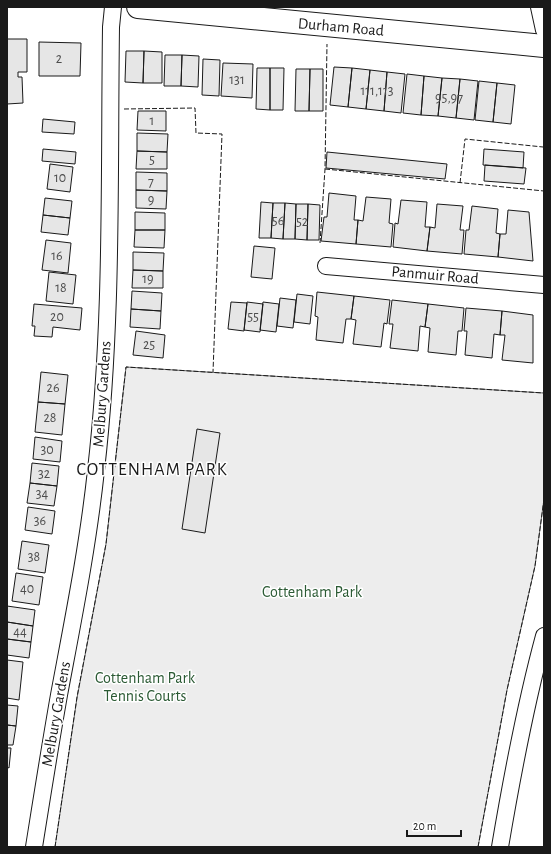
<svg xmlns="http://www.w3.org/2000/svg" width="551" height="854" font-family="'Alegreya Sans',sans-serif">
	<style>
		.built { fill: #ededed; stroke: #6a6a6a }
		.building { fill: #e6e6e6; stroke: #1a1a1a }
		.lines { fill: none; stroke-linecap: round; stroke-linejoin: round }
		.street-casing { stroke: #1a1a1a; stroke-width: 18 }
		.secondary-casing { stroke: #1a1a1a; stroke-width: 24 }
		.street { stroke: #fff; stroke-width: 16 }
		.secondary { stroke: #fff; stroke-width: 22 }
		.fence { stroke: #1a1a1a; stroke-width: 1; stroke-dasharray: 5 2; stroke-linecap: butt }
		.labels { text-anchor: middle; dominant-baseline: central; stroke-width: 3; stroke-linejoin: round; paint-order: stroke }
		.number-label { font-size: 14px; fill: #4d4d4d }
		.street-label { font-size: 16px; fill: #1a1a1a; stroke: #fff }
		.park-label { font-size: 16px; fill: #2b5a34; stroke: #fff }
		.quarter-label { font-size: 18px; letter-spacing: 1px; fill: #1a1a1a; stroke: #fff }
	</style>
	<rect width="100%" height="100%" fill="#fff"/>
	<path class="built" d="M126 367 544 393V499L535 566 507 690 478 847H55L77 698 106 544Z"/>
	<path class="building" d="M7 39H27V72H18V77H22L23 103 7 104Z
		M39 42 81 43 80 76H39Z
		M126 51H144L143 83 125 82Z
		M144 51 162 52V83H143Z
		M165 55H182L181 86H164Z
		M182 55 199 56 198 87 181 86Z
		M203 59 220 60 219 96 202 95Z
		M223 63 253 64 252 98 221 96Z
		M334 67 352 68 348 107 330 105Z
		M257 68H270V110L256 109Z
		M270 68H284L283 110H270Z
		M352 68 370 70 366 109 348 107Z
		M296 69H310L309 111H295Z
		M310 69H323V111H309Z
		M370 70 387 72 384 111 366 109Z
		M387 72 405 74 401 113 384 111Z
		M407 74 424 76 421 115 403 113Z
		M424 76 442 78 438 116 421 115Z
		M442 78 460 79 456 118 438 116Z
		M460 79 478 81 474 120 456 118Z
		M479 81 497 83 493 122 475 120Z
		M497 83 515 85 511 124 493 122Z
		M138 111H166V131L137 130Z
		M43 119 75 122 74 134 42 132Z
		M137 133 168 134 167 152 137 151Z
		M43 149 76 152 75 164 42 161Z
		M484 149 524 152 523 168 483 165Z
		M137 151 167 152V169H136Z
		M327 152 447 164 445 179 326 168Z
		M50 164 73 167 70 192 47 189Z
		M485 165 526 168 524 184 484 181Z
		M136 172 167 173V191L136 190Z
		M136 190 167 191 166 209 136 208Z
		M329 193 356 196 354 220H358L356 244 321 241 324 217H327Z
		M366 197 391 199 389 223 393 224 391 247 356 244 358 220 363 221Z
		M45 198 72 201 70 218 43 215Z
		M401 200 427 202 425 227H430L427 251 393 247 395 223 398 224Z
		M261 202 273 203 271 238H259Z
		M273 203H285L283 239 271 238Z
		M285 203 296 204 295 239H283Z
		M296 204H308L307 240 295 239Z
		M308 204 320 205 319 240H307Z
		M437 204 463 206 460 230H464L462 254 427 251 430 227 435 228Z
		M472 206 498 209 496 233 500 234 498 257 464 254 466 230H469Z
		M508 210 529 212 533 261 498 257 500 234H506Z
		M135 212 165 213V230H135Z
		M43 215 70 218 68 235 41 232Z
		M135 230H165L164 248 134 247Z
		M46 240 71 243 68 273 42 270Z
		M254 246 275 248 272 279 251 277Z
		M133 252 164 253 163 271 133 270Z
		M133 270 163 271V288H132Z
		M49 272 76 275 73 304 46 301Z
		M132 291 162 293 161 311 131 309Z
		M317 292 354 296 351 319H346L343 343 316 340 318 317 315 316Z
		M297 294 313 296 310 324 294 322Z
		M354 296 390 300 387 324 384 323 381 347 353 344 356 320 351 319Z
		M280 298 296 300 293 328 277 326Z
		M392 300 428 304 425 327 420 326 418 351 390 348 393 324H389Z
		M231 302 247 303 244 331 228 329Z
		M247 302 263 304 260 332 244 330Z
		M263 302 279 304 276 332 260 330Z
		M34 304 82 308 80 330 53 327 52 337 34 336 35 326H32Z
		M428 304 464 308 462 331H458L456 355 428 352 430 328 425 327Z
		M466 308 502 311 500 335 494 334 492 358 465 355 467 331H464Z
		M131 309 161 311 160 329 130 327Z
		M502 311 533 315V363L502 360 505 335H500Z
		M136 331 165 335 163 358 133 355Z
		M41 372 68 375 65 404 38 402Z
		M38 402 65 404 62 435 35 432Z
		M197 429 220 433 205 533 182 529Z
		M35 437 62 441 60 462 33 459Z
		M32 463 59 466 57 486 30 483Z
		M30 483 57 486 54 506 27 503Z
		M28 507 55 511 52 534 25 530Z
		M22 541 49 545 45 573 18 569Z
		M16 573 43 577 39 605 12 601Z
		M7 606 35 610 33 626 7 622Z
		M7 622 33 626 31 642 7 639Z
		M7 639 31 642 29 658 7 655Z
		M7 660 23 662 19 700 7 698Z
		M7 705 18 706 16 726 7 725Z
		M7 725 16 726 13 745H7Z
		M7 748H11L9 768 7 767Z"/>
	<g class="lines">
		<g class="street-casing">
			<path id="street" d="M539 7 544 30
				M326 266 544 285
				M34 847C42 797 50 746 59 695 73 620 88 546 96 470 113 323 109 175 111 27L113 7
				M500 847C512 776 525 706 544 636"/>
		</g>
		<g class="secondary-casing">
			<path id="secondary" d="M138 7 544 46"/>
		</g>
		<use href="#street" class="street"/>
		<use href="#secondary" class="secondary"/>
		<path class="fence" d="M124 109 195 108 196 133 222 134 213 372
			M325 169 544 191
			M460 183 465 139 543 147
			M320 243 325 169 327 44
			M55 847 77 697 106 544 126 367 544 393
			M478 847 507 690 535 566 544 499"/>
	</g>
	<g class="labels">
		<g class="number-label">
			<text x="59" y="59">2</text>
			<text x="237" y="80">131</text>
			<text x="377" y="91">111,113</text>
			<text x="449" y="98">95,97</text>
			<text x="152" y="121">1</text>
			<text x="152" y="160">5</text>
			<text x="60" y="178">10</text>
			<text x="151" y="182">7</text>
			<text x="151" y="200">9</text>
			<text x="278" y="221">56</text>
			<text x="302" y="222">52</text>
			<text x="57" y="256">16</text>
			<text x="148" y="279">19</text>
			<text x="61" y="288">18</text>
			<text x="57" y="317">20</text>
			<text x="253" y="317">55</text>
			<text x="149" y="345">25</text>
			<text x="53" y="388">26</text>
			<text x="50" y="418">28</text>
			<text x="47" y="450">30</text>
			<text x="44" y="474">32</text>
			<text x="42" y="494">34</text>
			<text x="40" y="521">36</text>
			<text x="34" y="557">38</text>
			<text x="27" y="589">40</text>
			<text x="20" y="632">44</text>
		</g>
		<g class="street-label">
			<text transform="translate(341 27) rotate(5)">Durham Road</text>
			<text transform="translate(435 275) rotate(5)">Panmuir Road</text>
			<text transform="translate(102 394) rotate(-86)">Melbury Gardens</text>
			<text transform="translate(56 714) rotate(-80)">Melbury Gardens</text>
		</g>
		<g class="park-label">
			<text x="312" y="592">Cottenham Park</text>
			<text x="145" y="678">Cottenham Park<tspan x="145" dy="18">Tennis Courts</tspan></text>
		</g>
		<g class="quarter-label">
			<text x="152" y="470">COTTENHAM PARK</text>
		</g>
	</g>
	<rect width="551" height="854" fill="none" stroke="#1a1a1a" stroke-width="16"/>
	<path d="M407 830v6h54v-6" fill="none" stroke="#1a1a1a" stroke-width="2"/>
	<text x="413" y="830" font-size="12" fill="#1a1a1a" stroke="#ffffff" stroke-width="3" paint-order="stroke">20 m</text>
</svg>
